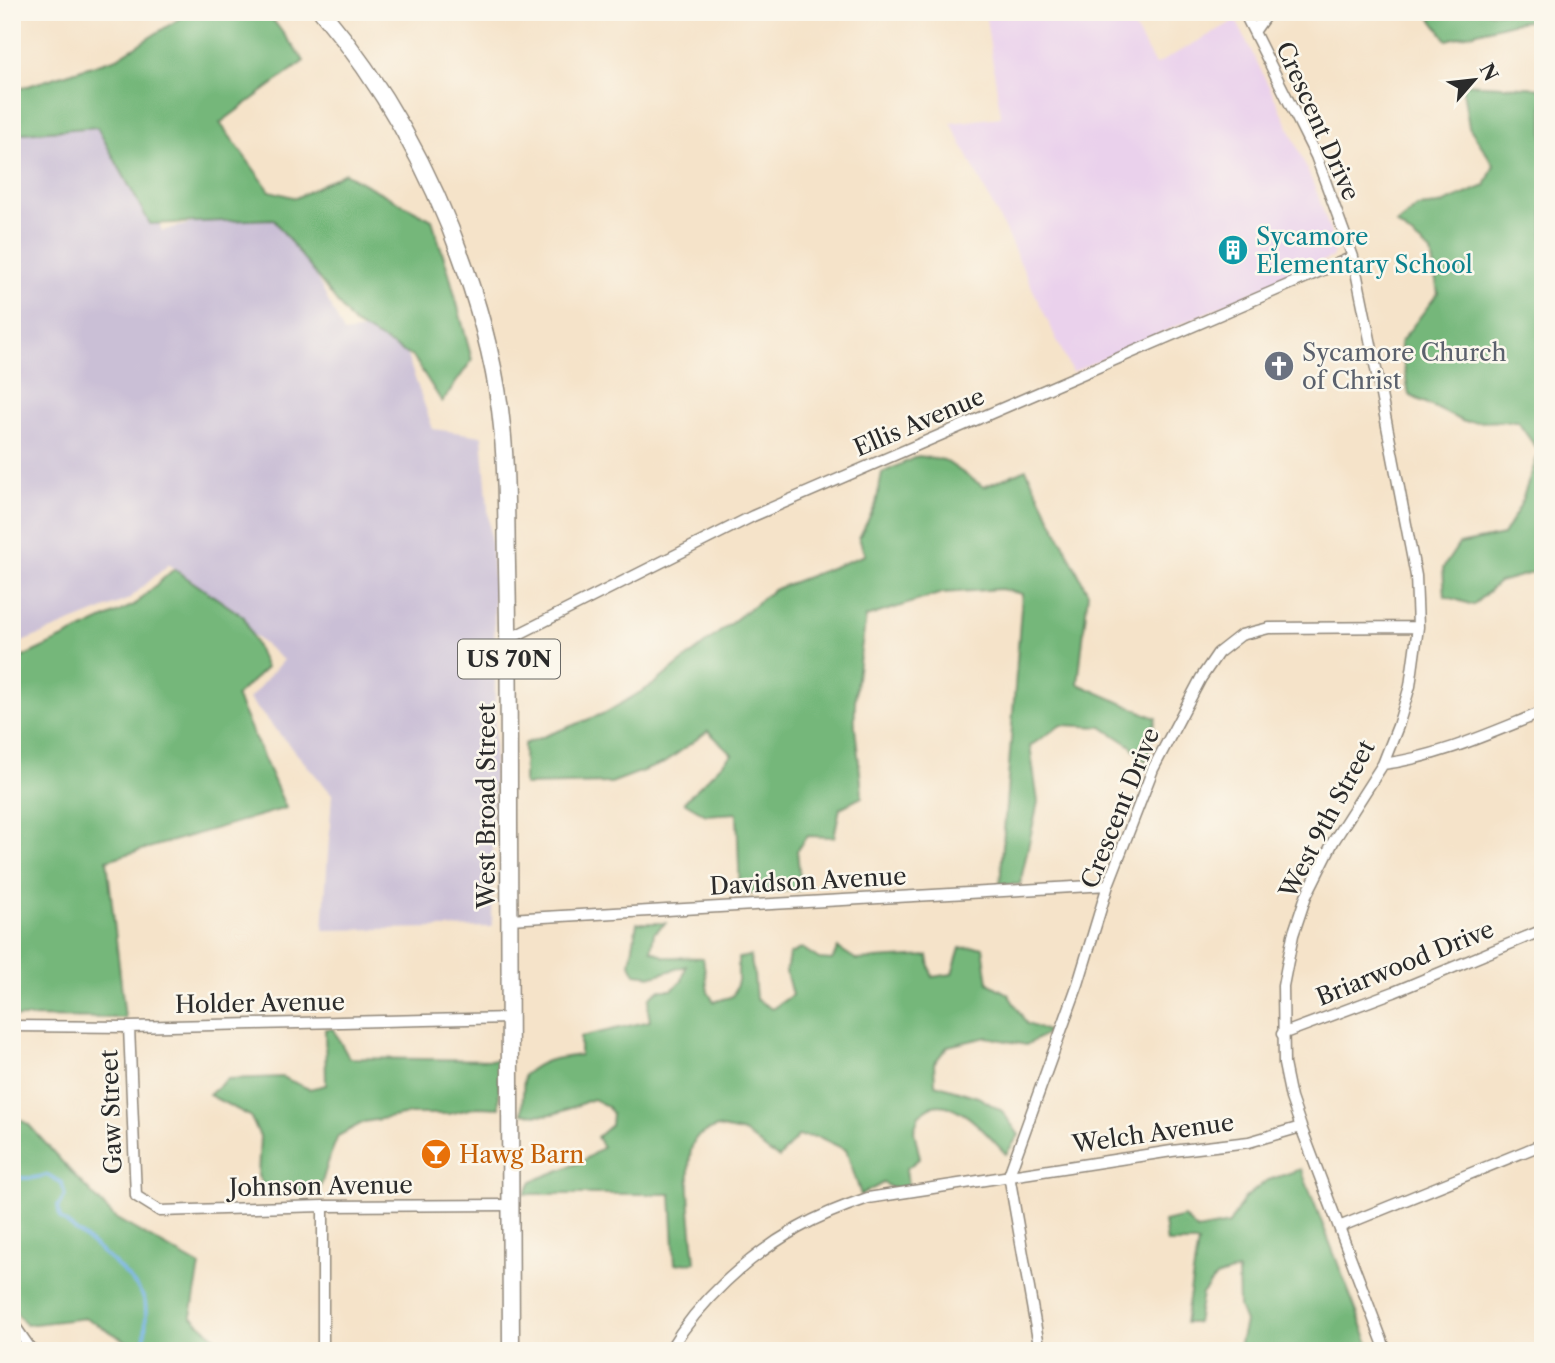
<svg xmlns="http://www.w3.org/2000/svg" width="1555" height="1363" font-family="'Libre Caslon Text',serif">
	<style>
		.built { fill: #ead1ec }
		.industrial { fill: #cabfd6 }
		.forest { fill: #74b77a; stroke: #507152; stroke-width: 2 }
		.lines { fill: none; stroke-linecap: round; stroke-linejoin: round }
		.stream { stroke: #74b3e7; stroke-width: 3.5 }
		.minor-casing { stroke: #90877a; stroke-width: 13 }
		.primary-casing { stroke: #90877a; stroke-width: 19 }
		.minor { stroke: #fff; stroke-width: 10 }
		.primary { stroke: #fff; stroke-width: 16 }
		.labels { text-anchor: middle; dominant-baseline: central; stroke-width: 5; stroke-linejoin: round; paint-order: stroke }
		.shield { fill: #fbf7ec; stroke: #696865; stroke-width: 2 }
		.shield-label { font-size: 23px; font-weight: bold; fill: #2b2b2b }
		.street-label { font-size: 24px; fill: #2b2b2b; stroke: #fbf7ec }
		.culture-label { font-size: 24px; fill: #0d838f; stroke: #fbf7ec; text-anchor: start }
		.worship-label { font-size: 24px; fill: #5b616d; stroke: #fbf7ec; text-anchor: start }
		.food-label { font-size: 24px; fill: #c56008; stroke: #fbf7ec; text-anchor: start }
	</style>
	<rect width="100%" height="100%" fill="#fbf7ec"/>
	<filter id="ink" filterUnits="userSpaceOnUse"><feTurbulence type="fractalNoise" baseFrequency=".0143" numOctaves="2"/><feDisplacementMap in="SourceGraphic" scale="14" xChannelSelector="R" yChannelSelector="G"/><feConvolveMatrix kernelMatrix="1 2 1 2 8 2 1 2 1" color-interpolation-filters="sRGB"/></filter>
	<filter id="wash" filterUnits="userSpaceOnUse"><feTurbulence type="fractalNoise" baseFrequency=".00686" numOctaves="4" result="noise"/><feDisplacementMap in="SourceGraphic" scale="28" xChannelSelector="R" yChannelSelector="G"/><feGaussianBlur stdDeviation="1.57" result="paint"/><feColorMatrix in="noise" values="0 0 0 0 0 0 0 0 0 0 0 0 0 0 0 0 0 1.4 0 .05"/><feComposite in="paint" operator="in"/></filter>
	<g filter="url(#wash)">
		<rect width="100%" height="100%" fill="#f5e3c9"/>
		<path class="built" d="M985 12H1126L1155 65 1236 20 1286 121 1318 195 1335 247 1332 257 1072 372 1000 220 951 123 1001 117Z"/>
		<path class="industrial" d="M116 107 162 231 279 201 344 333 396 325 433 429 482 436 494 582 495 684 492 927 323 930 332 794 249 699 283 660 169 564 129 599 12 646V136Z"/>
		<path class="forest" d="M190 12H267L304 61 220 123 270 191 296 198 344 173 432 220 449 273 472 360 442 402 414 358 353 323 273 219 150 224 97 127 12 134V91L117 58Z
			M1426 12H1543V19L1512 23 1447 40Z
			M1462 84 1543 88V507L1539 512V571L1499 582 1473 605 1445 596 1443 568 1459 544 1503 535 1519 508 1539 452 1517 421 1464 422 1409 395 1400 343 1438 293 1431 252 1397 224 1417 207 1439 205 1485 186 1494 165 1469 127Z
			M918 456 944 460 984 487 1026 469 1088 593 1078 684 1156 718 1146 762 1131 746 1102 727 1061 725 1030 746 1038 802 1020 884 1000 885 1022 594 1001 589 942 593 866 617C861 652 853 690 855 726 857 750 861 773 862 797L840 808 834 837 807 836 797 850 801 890 740 894 737 813 706 815 684 802 732 754 708 731 664 763 611 783 524 785V744L605 713 654 684 773 590 865 555 859 538 876 504 882 473Z
			M174 569 244 617 266 668 236 696 286 808 107 860 125 1018 12 1017V662L134 605Z
			M637 923H666L654 933 651 950 665 957 703 958 708 992 714 1002 733 996 738 981V958L750 956 754 975 756 999 772 1009 792 995 786 972 789 955 802 948 819 959 832 960 838 948 857 960 928 956 932 977 952 974 960 948 983 947 988 983 1008 994 1027 1024 1050 1032 1026 1045 987 1037 948 1046 934 1063 935 1084 978 1097 1002 1111 1019 1135 1006 1154C989 1137 960 1099 933 1106 929 1107 923 1112 919 1115L914 1131 920 1158 906 1169 908 1186 892 1188 883 1183 861 1195 846 1150 819 1137 798 1136 779 1158 769 1152 745 1133 717 1127C711 1130 702 1133 697 1137 681 1152 693 1238 695 1262L675 1264 671 1194H525L532 1181 581 1162 603 1147 597 1137 611 1125 612 1114 607 1106 593 1099C563 1110 556 1119 522 1113L524 1075C542 1059 556 1058 580 1055V1037L650 1021 648 1010 650 997 659 990H672L682 981 686 966 653 976 635 974 630 964Z
			M325 1029H333L349 1058 499 1060V1108L478 1107 449 1114H409L364 1122 338 1136 330 1156 319 1192H267L258 1176 260 1136 250 1116 209 1095 227 1079 282 1077 309 1089 326 1085Z
			M12 1114 29 1125 73 1174 115 1218 200 1266 191 1316 231 1351H131L128 1342 86 1318 26 1325 12 1307Z
			M1301 1169 1372 1351H1238L1245 1322 1239 1307 1238 1270 1216 1277 1202 1294 1197 1323H1185L1198 1243H1167L1164 1222 1184 1217 1197 1230 1229 1224 1244 1199 1266 1181Z"/>
		<g class="lines">
			<path class="stream" d="M12 1138V1153
				M12 1168 20 1178H33L48 1175 62 1183 65 1196 58 1206 60 1218C80 1235 139 1278 145 1302 147 1312 145 1341 143 1351"/>
		</g>
	</g>
	<g filter="url(#ink)">
		<g class="lines">
			<g class="minor-casing">
				<path id="minor" d="M1244 12 1316 156 1353 257 1375 364 1416 576 1418 627 1410 686 1398 726 1383 764 1333 842 1306 896 1293 935 1283 986 1284 1064 1291 1098 1301 1127 1386 1351
					M1254 32 1268 12
					M509 639 753 516 1353 257
					M1383 764C1439 757 1490 733 1543 712
					M509 919 1108 885
					M12 1026 129 1027 510 1018
					M129 1027 136 1196 160 1211 323 1206 510 1205
					M1282 1034 1394 992 1543 930
					M1339 1227 1543 1144
					M12 1322 32 1351
					M323 1351V1206
					M669 1351C700 1300 747 1257 798 1228 821 1215 844 1206 868 1198L1172 1151 1249 1142 1301 1127
					M1022 1351 1039 1345
					M1040 1351 1009 1175 1078 984 1108 885 1153 769 1201 678 1218 653 1241 635 1269 628 1418 627"/>
			</g>
			<g class="primary-casing">
				<path id="primary" d="M322 12C386 88 431 171 464 265 482 317 497 372 502 427 507 473 506 519 507 566 509 651 509 737 509 823 510 999 510 1175 511 1351"/>
			</g>
			<use href="#minor" class="minor"/>
			<use href="#primary" class="primary"/>
		</g>
	</g>
	<defs>
		<g id="building-disc" transform="scale(1.575)"><circle r="9.5" fill="#0f9aa8" stroke="#fbf7ec"/><path d="M-4-6H4V6H1V3H-1V6H-4ZM-2.5-4.3h1.7v1.8h-1.7ZM.8-4.3h1.7v1.8H.8ZM-2.5-1h1.7V.8h-1.7ZM.8-1h1.7V.8H.8Z" fill="#fff"/></g>
		<g id="church-disc" transform="scale(1.575)"><circle r="9.5" fill="#6b7280" stroke="#fbf7ec"/><path d="M-1.2-6h2.4v3.5h3.3v2.4h-3.3V6h-2.4V-.1h-3.3v-2.4h3.3Z" fill="#fff"/></g>
		<g id="bar-disc" transform="scale(1.575)"><circle r="9.5" fill="#e8710a" stroke="#fbf7ec"/><path d="M-6-5H6L.8 .8V4.5H3.5V6h-7V4.5H-.8V.8Z" fill="#fff"/></g>
	</defs>
	<g fill-rule="evenodd">
		<use href="#building-disc" x="1233" y="250"/>
		<use href="#church-disc" x="1279" y="366"/>
		<use href="#bar-disc" x="436" y="1154"/>
	</g>
	<g class="labels">
		<rect class="shield" x="458" y="639.5" width="102" height="39" rx="5"/>
		<g class="shield-label">
			<text x="509" y="659">US 70N</text>
		</g>
		<g class="street-label">
			<text transform="translate(1318 121) rotate(66)">Crescent Drive</text>
			<text transform="translate(919 422) rotate(-23)">Ellis Avenue</text>
			<text transform="translate(486 806) rotate(-90)">West Broad Street</text>
			<text transform="translate(1120 808) rotate(-68)">Crescent Drive</text>
			<text transform="translate(1327 819) rotate(-62)">West 9th Street</text>
			<text transform="translate(808 881) rotate(-3)">Davidson Avenue</text>
			<text transform="translate(1405 963) rotate(-22)">Briarwood Drive</text>
			<text transform="translate(260 1003) rotate(-1)">Holder Avenue</text>
			<text transform="translate(111 1112) rotate(-92)">Gaw Street</text>
			<text transform="translate(1153 1133) rotate(-8)">Welch Avenue</text>
			<text transform="translate(321 1186) rotate(-1)">Johnson Avenue</text>
		</g>
		<g class="culture-label">
			<text x="1256" y="236">Sycamore<tspan x="1256" dy="28">Elementary School</tspan></text>
		</g>
		<g class="worship-label">
			<text x="1302" y="352">Sycamore Church<tspan x="1302" dy="28">of Christ</tspan></text>
		</g>
		<g class="food-label">
			<text x="459" y="1154">Hawg Barn</text>
		</g>
	</g>
	<rect width="1555" height="1363" fill="none" stroke="#fbf7ec" stroke-width="42"/>
	<g transform="translate(1474 80) rotate(62)" stroke="#fbf7ec" stroke-width="5" paint-order="stroke">
	<path d="M0-5L12 26L0 18L-12 26Z" fill="#2b2b2b"/>
	<text y="-10" font-size="19" font-weight="bold" text-anchor="middle" fill="#2b2b2b">N</text>
	</g>
</svg>
